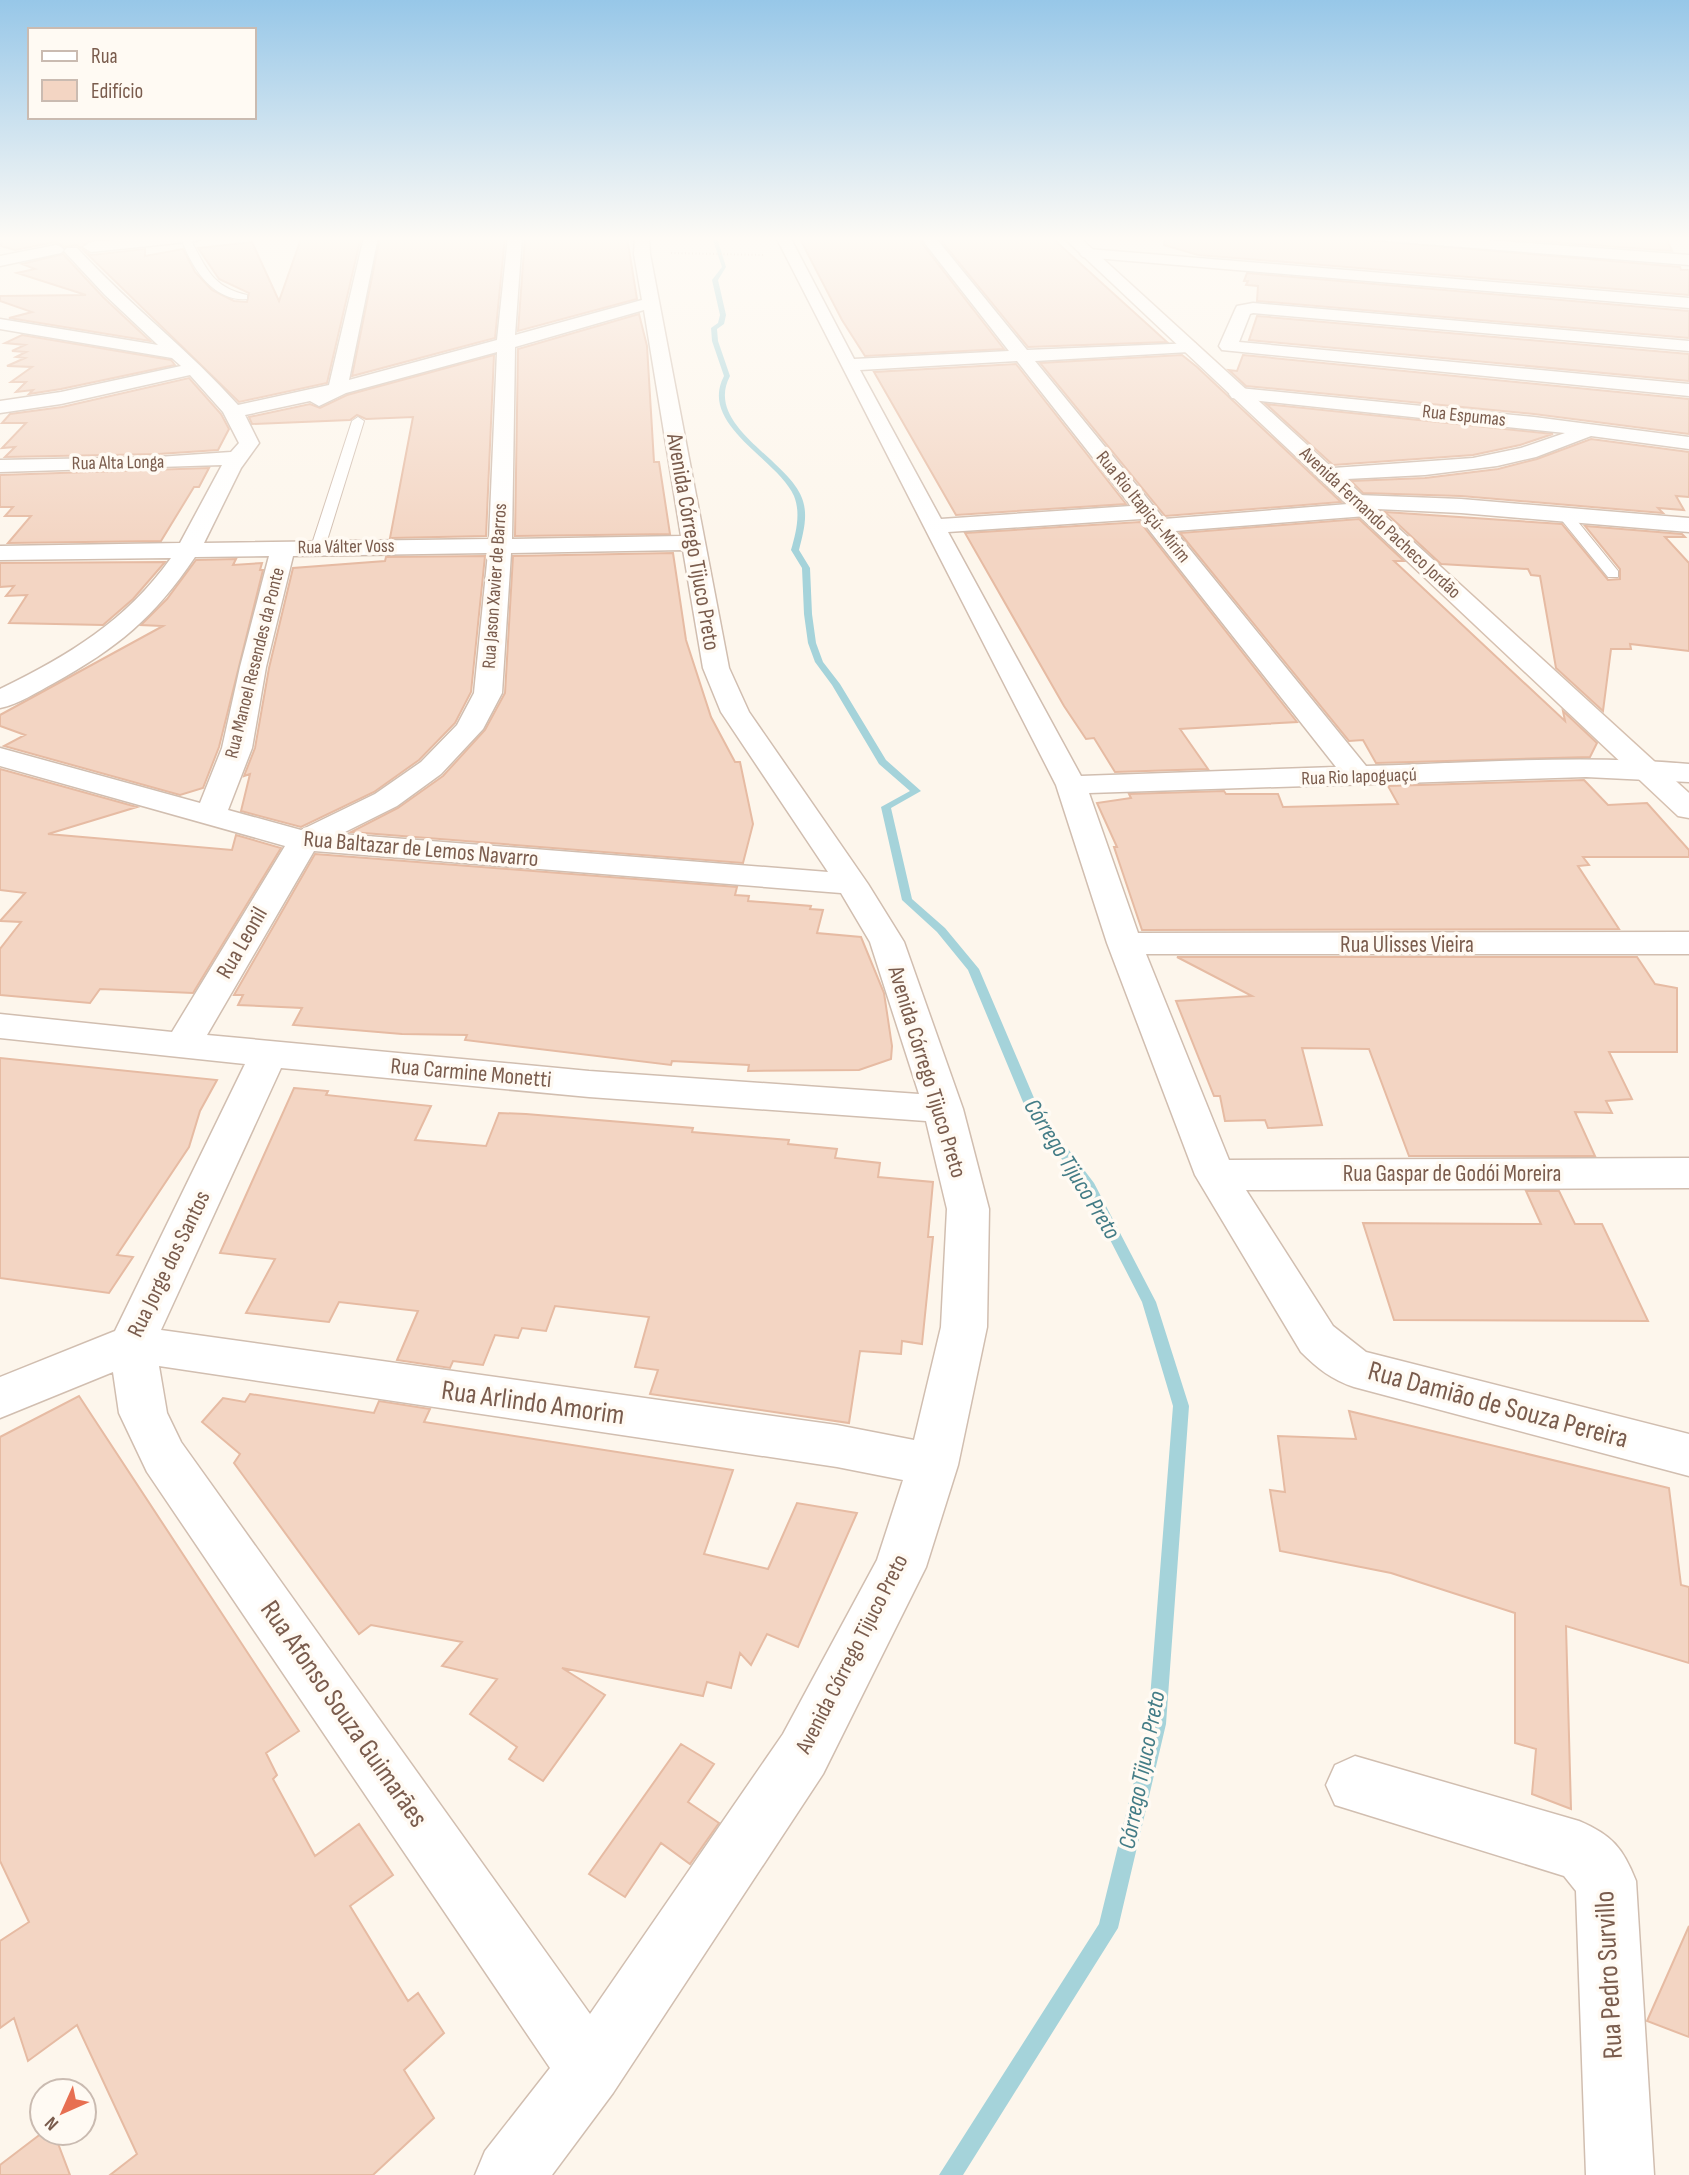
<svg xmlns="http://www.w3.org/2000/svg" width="1689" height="2175" font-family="'Sofia Sans Condensed',sans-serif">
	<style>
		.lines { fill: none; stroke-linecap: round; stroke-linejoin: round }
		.stream { fill: #a5d3da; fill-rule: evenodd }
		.building { fill: #f3d5c3; stroke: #e6bba3; stroke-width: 2 }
		.lane-casing { stroke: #d1beb0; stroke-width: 2 }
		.street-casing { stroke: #d1beb0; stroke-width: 3 }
		.secondary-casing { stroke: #d6c0b0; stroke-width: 3 }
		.path { stroke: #d9b8a5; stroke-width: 2; stroke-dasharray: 1 2.5; stroke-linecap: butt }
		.lane { fill: #fff; fill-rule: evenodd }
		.street { fill: #fff; fill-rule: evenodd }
		.secondary { fill: #fff; fill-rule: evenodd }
		.labels { text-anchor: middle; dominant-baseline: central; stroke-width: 7; stroke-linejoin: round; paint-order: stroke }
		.far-street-label { font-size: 19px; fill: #7a5c4d; stroke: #fffaf3 }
		.street-label { font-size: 23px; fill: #7a5c4d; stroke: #fffaf3 }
		.water-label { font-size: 24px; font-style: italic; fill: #437c86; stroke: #fffaf3 }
		.near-street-label { font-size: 28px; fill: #7a5c4d; stroke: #fffaf3 }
	</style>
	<rect width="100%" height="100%" fill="#fdf6ec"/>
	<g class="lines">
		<path class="stream" d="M712 237H716L718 241 726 267 718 280 726 315 724 324 717 329 718 341 730 376C703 427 791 460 803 501 808 517 803 534 799 550L810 568 812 614 816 643 823 662 840 684 886 760 921 791 891 808 912 899 945 928 979 969 1040 1112 1094 1183 1156 1302 1189 1406 1166 1724 1118 1928 963 2175H939L1099 1924 1148 1724 1173 1406 1142 1302 1084 1189 1028 1114 968 970 937 932 902 900 881 807 910 791 879 764 832 685 815 662 808 643 804 614 802 568 791 550C796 533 801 513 794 496 778 459 698 425 724 376L712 341 711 328 718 323 720 315 712 280 722 267Z"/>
	</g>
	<path class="building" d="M2 237H117L91 239 81 248 77 245 65 247 55 242 15 250 1 246Z
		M327 237H361L327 383 239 402 82 249 91 255 145 249V256L183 249 195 272 212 290 234 301 247 302 249 293 219 279 198 248 252 242 279 301 301 239Z
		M380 237H505L495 338 352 376Z
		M525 237H627L637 299 518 331Z
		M799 237H917L1004 349 865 356 842 320Z
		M938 237H1051L1167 342 1028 347Z
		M1165 237H1334L1680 267 1681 270H1689V295L1198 255 1164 245Z
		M1483 237 1667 240 1672 251Z
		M63 254 103 297 150 341 9 318 32 312 0 301V296L86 295 17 273 35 269 22 264Z
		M1247 273 1689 311V338L1257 301 1258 286 1246 285 1248 281H1244Z
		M639 314 647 346 654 462H659L670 534 515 536 518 349Z
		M1257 316 1689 354V381L1249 340Z
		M22 335 171 360 175 365 61 389 29 394 33 390 16 392 26 382H11L32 367 7 366 25 358 16 357 26 352 12 351 25 345 5 343Z
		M494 355 486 536 390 538 413 417 366 419 357 415 350 420 252 424 249 417 310 404 320 408 347 395Z
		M1182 355 1197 367 1341 502 1165 516 1040 363Z
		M1243 355 1689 399V434L1534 414 1246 386 1229 370 1237 371Z
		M1016 364 1126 504 956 515 874 372Z
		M189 378 221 414 229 429 218 450 158 454 5 457 15 447 2 448 26 423H2L10 414 62 407Z
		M1266 404 1553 434 1520 445 1473 455 1333 465Z
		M1591 439 1689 452V497L1676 496 1684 510 1658 508 1663 513 1461 496 1363 493 1351 481 1425 478 1498 469 1537 459Z
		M209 468 199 487H194L161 541 8 543 31 516H5L13 507H0V475Z
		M1385 512 1562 524 1608 580 1620 579V569L1585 526 1682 534 1685 537H1665L1689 563V651L1630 644 1631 649H1611L1603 711 1556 668 1540 576 1531 575 1528 569 1441 564Z
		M1359 519 1404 561H1394L1565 721 1563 711 1597 743 1590 757 1376 763 1363 740 1349 741 1180 533Z
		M1140 522 1297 722 1180 729 1208 769 1115 772 1094 738 1086 739 1064 706 965 533Z
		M673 553 686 640 711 717 735 762H740L753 824 743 863 351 832 398 808 443 776 485 730 505 693 513 556Z
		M485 556 471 692 455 723 419 760 374 792 301 827 241 811 250 774 244 776 255 748 269 668 293 568 385 561 386 557Z
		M236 559 233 565 262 563 260 570H263L219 747 203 788 180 795 4 746 25 735 0 726V715L163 626 141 625 167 599 196 560Z
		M165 562 133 599 103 625 9 623 27 595 6 596 14 586 0 587V563Z
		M0 769 137 807 48 834 232 850 236 835 281 848 193 993 100 989 90 1003 0 995V949L21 922 0 921 25 893 0 890Z
		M1584 780 1608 805 1647 803 1689 850V857H1583L1589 865 1578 866 1619 929 1142 930 1114 847H1117L1097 803 1131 798 1129 794 1224 791 1226 794H1278L1283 807 1398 804 1388 786Z
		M315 854 737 887 735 895 749 896 748 901 811 906 810 909 823 910 817 933 861 937 884 993 892 1046 891 1059 859 1070 748 1071 749 1065 672 1061 671 1065 465 1040 467 1035 402 1034 293 1025 302 1008 238 1005 243 995H234Z
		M1177 957H1637L1655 984 1677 988V1052H1609L1632 1099 1606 1101 1612 1113 1575 1112 1595 1156H1409L1369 1049 1302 1048 1322 1125 1268 1128 1265 1120 1225 1121 1220 1096H1214L1176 1001 1252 996Z
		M0 1058 217 1080 200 1111 189 1147 117 1255 133 1257 109 1293 0 1278Z
		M294 1088 328 1091 326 1095 431 1106 415 1140 486 1146 499 1113 526 1114 693 1128 692 1132 789 1140 788 1144 837 1149 835 1158 880 1163 878 1177 933 1182 928 1237H933L922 1344 902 1341 901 1354 860 1351 849 1423 650 1394 658 1370 635 1367 649 1317 555 1306 546 1331 522 1328 518 1338 495 1335 483 1365 453 1361 450 1368 397 1360 418 1311 339 1302 329 1322 246 1313 275 1259 220 1253Z
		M1526 1191H1559L1575 1224H1602L1648 1321 1394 1320 1363 1223 1541 1224Z
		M250 1394 374 1413 379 1401 430 1409 424 1422 733 1470 704 1554 768 1569 797 1503 857 1513 798 1647 767 1634 751 1665 740 1653 731 1688 707 1682 703 1696 562 1668 605 1695 543 1781 509 1759 517 1747 470 1714 497 1679 442 1666 462 1642 371 1625 359 1634 234 1463 240 1454 202 1422 223 1398 245 1402Z
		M79 1396 299 1731 266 1753 277 1775 273 1779 315 1856 359 1824 393 1875 350 1906 408 2001 418 1993 444 2033 404 2070 434 2118 373 2175H110L137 2154 77 2025 28 2061 14 2018 0 2028V1941L29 1922 0 1861V1437Z
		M1349 1411 1669 1488 1681 1585 1689 1587V1663L1566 1626 1571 1809 1532 1794 1536 1749 1515 1743V1613L1391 1573 1280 1551 1270 1490 1285 1492 1278 1436 1356 1439Z
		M681 1744 714 1764 688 1802 719 1823 690 1864 661 1843 625 1897 589 1874Z
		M1689 1926V2037L1647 2021Z
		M42 2133H54L70 2175H0V2165Z"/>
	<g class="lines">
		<g class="lane-casing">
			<path id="lane" d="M181 237H189C206 267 211 287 247 295V299C213 302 190 266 181 237Z
				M358 417 364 421 325 547 323 550H313L311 547 352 421Z
				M1565 511 1570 512 1618 571V577H1608L1560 518V512Z"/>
		</g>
		<g class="street-casing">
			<path id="street" d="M148 237H203L196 241 91 252 83 247 91 242Z
				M364 237H378L349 380 497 340 508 237H522L515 335 642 300 634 254 635 237H649L650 254 729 668 749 712 868 884 904 942 963 1109 989 1209 987 1327 958 1465 926 1567 823 1774 613 2093 552 2175H475L485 2151 550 2068 147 1472 119 1413 113 1372 0 1418V1377L115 1331 245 1064 0 1038V1014L172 1032 285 846 0 766V748L200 803 222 748 240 667 269 556 195 557C154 618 117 648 54 683 37 692 19 704 0 708V689C68 656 126 621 171 558L0 560V546L180 543 222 465 0 472V460L158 457 231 452 239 443 223 412 190 375 61 404 0 413V401L61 392 181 366 172 358 0 329V319L158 345 105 295 64 251 67 248H77C128 304 188 349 238 405L329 385ZM644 310 681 536 512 539 515 347ZM497 352 489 539 204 543 241 468 259 443 245 415 310 401 319 406 346 393ZM683 550 703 668 721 712 828 872 341 834 397 806 441 774 483 729 502 693 511 553ZM488 553 474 693 457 725 421 762 375 794 301 830 228 810 252 748 266 667 293 556ZM314 851 841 893 870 942 919 1094 589 1071 207 1035ZM281 1068 589 1097 926 1121 947 1209 941 1327 914 1440 837 1425 161 1330ZM159 1366 837 1467 903 1480 877 1560 783 1734 590 2014 181 1442 167 1413Z
				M776 237H790L854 359 1009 351 920 237H935L1027 350 1195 343 1198 347 1189 352 1035 361 1164 519 1348 504 1350 497 1358 495 1461 499 1689 518V532L1461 513 1377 509 1374 514 1366 516 1175 531 1366 766C1473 763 1582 754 1689 764V782L1586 777 1089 793 1138 933 1689 932V954H1146L1229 1160 1689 1158V1188L1246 1190 1333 1326 1366 1352 1689 1434V1476L1354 1387C1332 1380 1317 1368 1301 1352L1195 1175 1107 943 1056 785ZM1017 361 1131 506 941 519 860 370ZM1141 519 1150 531 1336 767 1081 776 948 532Z
				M1379 237H1446L1689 255V265L1386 241Z
				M56 245 61 247 64 250 61 253 0 266V256Z
				M1088 249 1689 298V308L1083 257 1080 254Z
				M1253 303 1689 341V351L1253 313 1250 314 1239 342 1689 384V396L1222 350 1219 346 1235 310 1237 306Z
				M1239 388 1534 417 1689 437V449L1591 436 1536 457 1497 466 1425 475 1327 480 1319 479 1316 474 1319 469 1473 458 1521 448 1565 433 1232 398 1229 394 1232 390Z
				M1355 1756 1579 1821C1612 1835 1623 1848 1636 1881L1654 2175H1586L1576 1891 1564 1876 1335 1805 1326 1785 1335 1765Z"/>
		</g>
		<g class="secondary-casing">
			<path id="secondary" d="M1063 237H1079L1689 793V818L1678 816Z"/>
		</g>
		<path class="path" d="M671 253 764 255"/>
		<use href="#lane" class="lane"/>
		<use href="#street" class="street"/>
		<use href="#secondary" class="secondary"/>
	</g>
	<linearGradient id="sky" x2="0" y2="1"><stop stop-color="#97c7e8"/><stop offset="0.44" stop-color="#fefbf6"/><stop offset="1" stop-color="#fefbf6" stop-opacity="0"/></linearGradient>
	<rect width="1689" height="542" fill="url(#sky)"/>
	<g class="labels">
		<g class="far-street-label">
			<text transform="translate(1464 416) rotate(6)">Rua Espumas</text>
			<text transform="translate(118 463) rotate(-1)">Rua Alta Longa</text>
			<text transform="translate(1143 507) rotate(51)">Rua Rio Itapiçú-Mirim</text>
			<text transform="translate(1380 523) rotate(43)">Avenida Fernando Pacheco Jordão</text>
			<text transform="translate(346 547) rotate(-1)">Rua Válter Voss</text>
			<text transform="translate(495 586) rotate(-86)">Rua Jason Xavier de Barros</text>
			<text transform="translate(255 663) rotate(-76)">Rua Manoel Resendes da Ponte</text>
			<text transform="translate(1359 777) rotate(-2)">Rua Rio Iapoguaçú</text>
		</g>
		<g class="street-label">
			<text transform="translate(693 542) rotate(80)">Avenida Córrego Tijuco Preto</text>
			<text transform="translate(421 849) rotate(5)">Rua Baltazar de Lemos Navarro</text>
			<text transform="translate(242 943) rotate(-60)">Rua Leonil</text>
			<text x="1407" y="945">Rua Ulisses Vieira</text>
			<text transform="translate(927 1072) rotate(73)">Avenida Córrego Tijuco Preto</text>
			<text transform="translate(471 1073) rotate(5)">Rua Carmine Monetti</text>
			<text x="1452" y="1174">Rua Gaspar de Godói Moreira</text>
			<text transform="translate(169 1264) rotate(-64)">Rua Jorge dos Santos</text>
			<text transform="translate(852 1654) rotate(-63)">Avenida Córrego Tijuco Preto</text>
		</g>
		<g class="water-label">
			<text transform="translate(1072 1169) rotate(58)">Córrego Tijuco Preto</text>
			<text transform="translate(1142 1770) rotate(-79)">Córrego Tijuco Preto</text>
		</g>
		<g class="near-street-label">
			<text transform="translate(533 1403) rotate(8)">Rua Arlindo Amorim</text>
			<text transform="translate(1498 1405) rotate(15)">Rua Damião de Souza Pereira</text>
			<text transform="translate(344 1714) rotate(55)">Rua Afonso Souza Guimarães</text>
			<text transform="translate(1609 1975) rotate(-93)">Rua Pedro Survillo</text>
		</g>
	</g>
	<rect x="28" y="28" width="228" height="91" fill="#fffaf3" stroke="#cabbb1" stroke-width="2"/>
	<rect x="42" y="51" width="35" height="10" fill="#ffffff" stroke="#cabbb1" stroke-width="2"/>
	<text x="91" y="63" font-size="21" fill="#7a5c4d">Rua</text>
	<rect x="42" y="80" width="35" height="21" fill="#f3d5c3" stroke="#cabbb1" stroke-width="2"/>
	<text x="91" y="98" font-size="21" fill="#7a5c4d">Edifício</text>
	<g transform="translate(63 2112) rotate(225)"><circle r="33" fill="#fffaf3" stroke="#cabbb1" stroke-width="2"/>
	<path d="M0-5L12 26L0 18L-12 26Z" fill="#e76f51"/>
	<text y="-10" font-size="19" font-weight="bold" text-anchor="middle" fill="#7a5c4d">N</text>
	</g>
</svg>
